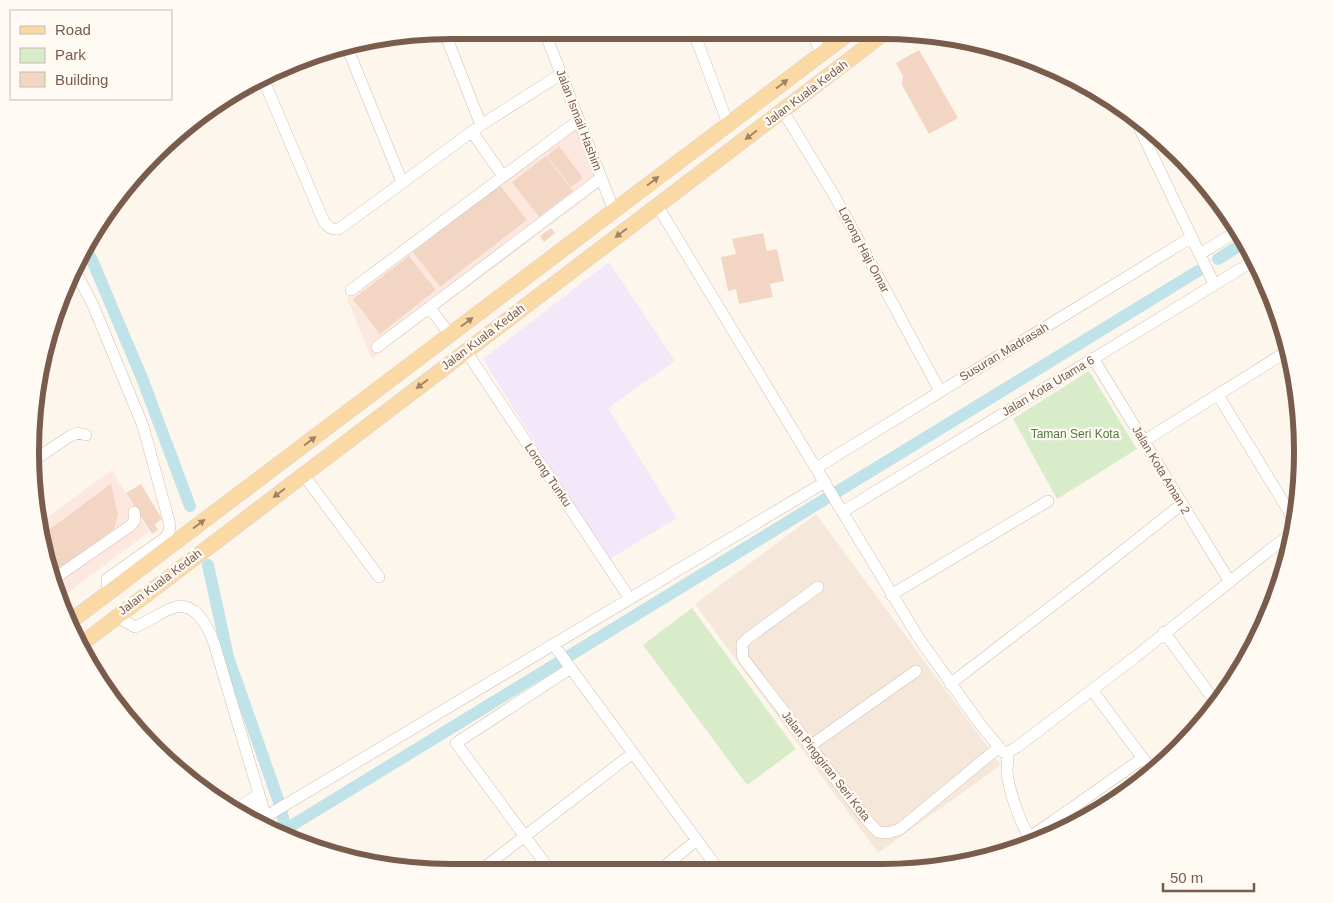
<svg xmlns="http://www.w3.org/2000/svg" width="1333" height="903" font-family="Arial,sans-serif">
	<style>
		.residential { fill: #f5e8da }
		.commercial { fill: #fde8e0 }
		.education { fill: #f3e8fa }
		.green { fill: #d8ecc9 }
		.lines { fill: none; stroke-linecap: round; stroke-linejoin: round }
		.canal { stroke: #bfe3e8; stroke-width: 12 }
		.building { fill: #f3d5c3 }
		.minor-casing { stroke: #d1beb0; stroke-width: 12 }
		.major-casing { stroke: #dad1cd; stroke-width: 16 }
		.minor { stroke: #fff; stroke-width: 11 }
		.major { stroke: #fbd9a5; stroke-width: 15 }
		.oneway { fill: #a18267 }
		.labels { text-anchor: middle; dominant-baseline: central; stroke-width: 4.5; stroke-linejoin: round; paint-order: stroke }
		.street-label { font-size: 12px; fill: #7a5c4d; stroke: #fffaf3 }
		.park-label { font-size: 12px; fill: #537a41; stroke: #fffaf3 }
		.rim { fill: none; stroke: #7a5c4d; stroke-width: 6 }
	</style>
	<rect width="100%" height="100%" fill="#fdf6ec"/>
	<path class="residential" d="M816 514 1001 765 878 853 695 604Z"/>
	<path class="commercial" d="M583 121 608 182 372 359 347 298Z
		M112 470 149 532 62 597 38 534V524Z"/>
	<path class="education" d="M609 262 675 361 608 408 677 518 608 560 483 359Z"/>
	<path class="green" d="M1089 371 1137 449 1057 499 1013 419Z
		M692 608 796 749 747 785 643 645Z"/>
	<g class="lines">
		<path class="canal" d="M86 249 92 260 142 378 190 506
			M1218 259 1245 242
			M208 565 228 657 280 805 287 835
			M286 829 1198 271"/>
	</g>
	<path class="building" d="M919 50 958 118 929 134 902 85 903 76 896 63Z
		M559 146 583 178 571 187 547 156Z
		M546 156 573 191 539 217 512 182Z
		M500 185 527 220 440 287 413 252Z
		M551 228 555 233 544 242 540 236Z
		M763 233 767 251 777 249 784 281 770 284 773 297 739 304 736 289 728 291 721 257 736 254 732 239Z
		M409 256 436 290 380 334 353 299Z
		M111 484 118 514 114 529 53 573 39 537Z
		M141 484 162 519 155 524 158 530 152 534 126 493Z"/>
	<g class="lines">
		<g class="minor-casing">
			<path id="minor" d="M544 30 614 211
				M693 30 728 124
				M812 30 821 54
				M444 31 481 125
				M347 47 402 182
				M264 81 324 222C329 227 331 230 339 229L481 125 561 74
				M783 111 834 195 940 391
				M1137 123 1214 284
				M472 132 503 176
				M657 205 918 637 980 724 1003 752H1008L1017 747 1130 661 1267 552 1295 531
				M1200 254 1239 230
				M74 269 93 305 143 426 170 525 169 532 165 538 107 579V584L111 590
				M351 290 579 120
				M430 308 450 335
				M377 347 601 178
				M466 351 630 599
				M1093 358 1230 582
				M1218 395 1296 523
				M1144 441 1289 350
				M33 461 70 436 78 433 86 435
				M816 468 1192 237
				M303 474 379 577
				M842 512 1255 260
				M55 578 130 526 135 520 134 512
				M818 587 748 638 742 644 743 658 866 819 878 832 888 833 900 829 998 748
				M891 595 1048 501
				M116 616 135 627C148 622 158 614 170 609 194 598 207 625 214 643L270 831
				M1164 632 1217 704
				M553 644 721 873
				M950 684 1091 576 1182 504
				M1092 690 1153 772
				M810 746 916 671
				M1008 752C1008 759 1007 766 1007 772 1009 793 1022 827 1033 844
				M239 811 245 803 258 795
				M243 814 261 805
				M265 817 825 482
				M1029 838 1143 758
				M477 873 633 753
				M552 873 456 743 571 668
				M656 873 697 840"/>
		</g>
		<g class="major-casing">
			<path id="major" d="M71 621 853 30
				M80 645 887 31"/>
		</g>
		<use href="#minor" class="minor"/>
		<use href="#major" class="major"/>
	</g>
	<defs><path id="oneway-solid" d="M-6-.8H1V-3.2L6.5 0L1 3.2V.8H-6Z" transform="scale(1.25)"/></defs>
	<g class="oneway">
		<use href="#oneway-solid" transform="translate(782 84) rotate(-37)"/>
		<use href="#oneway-solid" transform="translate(751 135) rotate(143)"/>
		<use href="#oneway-solid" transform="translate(653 181) rotate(-37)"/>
		<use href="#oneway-solid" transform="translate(621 233) rotate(143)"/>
		<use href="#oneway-solid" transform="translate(467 322) rotate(-37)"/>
		<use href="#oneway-solid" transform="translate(422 384) rotate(143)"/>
		<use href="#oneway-solid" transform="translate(310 441) rotate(-37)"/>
		<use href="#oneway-solid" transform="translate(279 493) rotate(143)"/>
		<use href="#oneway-solid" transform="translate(199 524) rotate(-37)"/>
	</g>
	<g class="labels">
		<g class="street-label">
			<text transform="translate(806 93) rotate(-37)">Jalan Kuala Kedah</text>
			<text transform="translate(579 120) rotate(69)">Jalan Ismail Hashim</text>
			<text transform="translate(864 250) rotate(62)">Lorong Haji Omar</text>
			<text transform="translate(483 337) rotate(-37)">Jalan Kuala Kedah</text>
			<text transform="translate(1004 352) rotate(-31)">Susuran Madrasah</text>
			<text transform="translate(1048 386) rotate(-31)">Jalan Kota Utama 6</text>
			<text transform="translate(1161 470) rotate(59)">Jalan Kota Aman 2</text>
			<text transform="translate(548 475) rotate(56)">Lorong Tunku</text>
			<text transform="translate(160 582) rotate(-37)">Jalan Kuala Kedah</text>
			<text transform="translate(826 766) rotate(52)">Jalan Pinggiran Seri Kota</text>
		</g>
		<g class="park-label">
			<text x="1075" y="434">Taman Seri Kota</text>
		</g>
	</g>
	<path d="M0 0H1333V903H0ZM451 39H882A412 412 0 0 1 1294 451V452A412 412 0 0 1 882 864H451A412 412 0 0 1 39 452V451A412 412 0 0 1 451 39Z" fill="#fffaf3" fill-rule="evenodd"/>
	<path class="rim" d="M451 39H882A412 412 0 0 1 1294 451V452A412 412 0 0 1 882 864H451A412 412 0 0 1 39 452V451A412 412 0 0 1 451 39Z"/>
	<rect x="10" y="10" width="162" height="90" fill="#fffaf3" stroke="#cabbb1"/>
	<rect x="20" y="26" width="25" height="8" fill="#fbd9a5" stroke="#cabbb1"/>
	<text x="55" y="35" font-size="15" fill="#7a5c4d">Road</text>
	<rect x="20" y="48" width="25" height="15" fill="#d8ecc9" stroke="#cabbb1"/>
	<text x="55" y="60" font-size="15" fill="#7a5c4d">Park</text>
	<rect x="20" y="72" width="25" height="15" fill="#f3d5c3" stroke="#cabbb1"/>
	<text x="55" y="85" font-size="15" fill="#7a5c4d">Building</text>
	<path d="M1163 883v8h91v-8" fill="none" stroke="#7a5c4d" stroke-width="2.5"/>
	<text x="1170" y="883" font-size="15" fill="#7a5c4d" stroke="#fffaf3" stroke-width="4" paint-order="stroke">50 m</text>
</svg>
